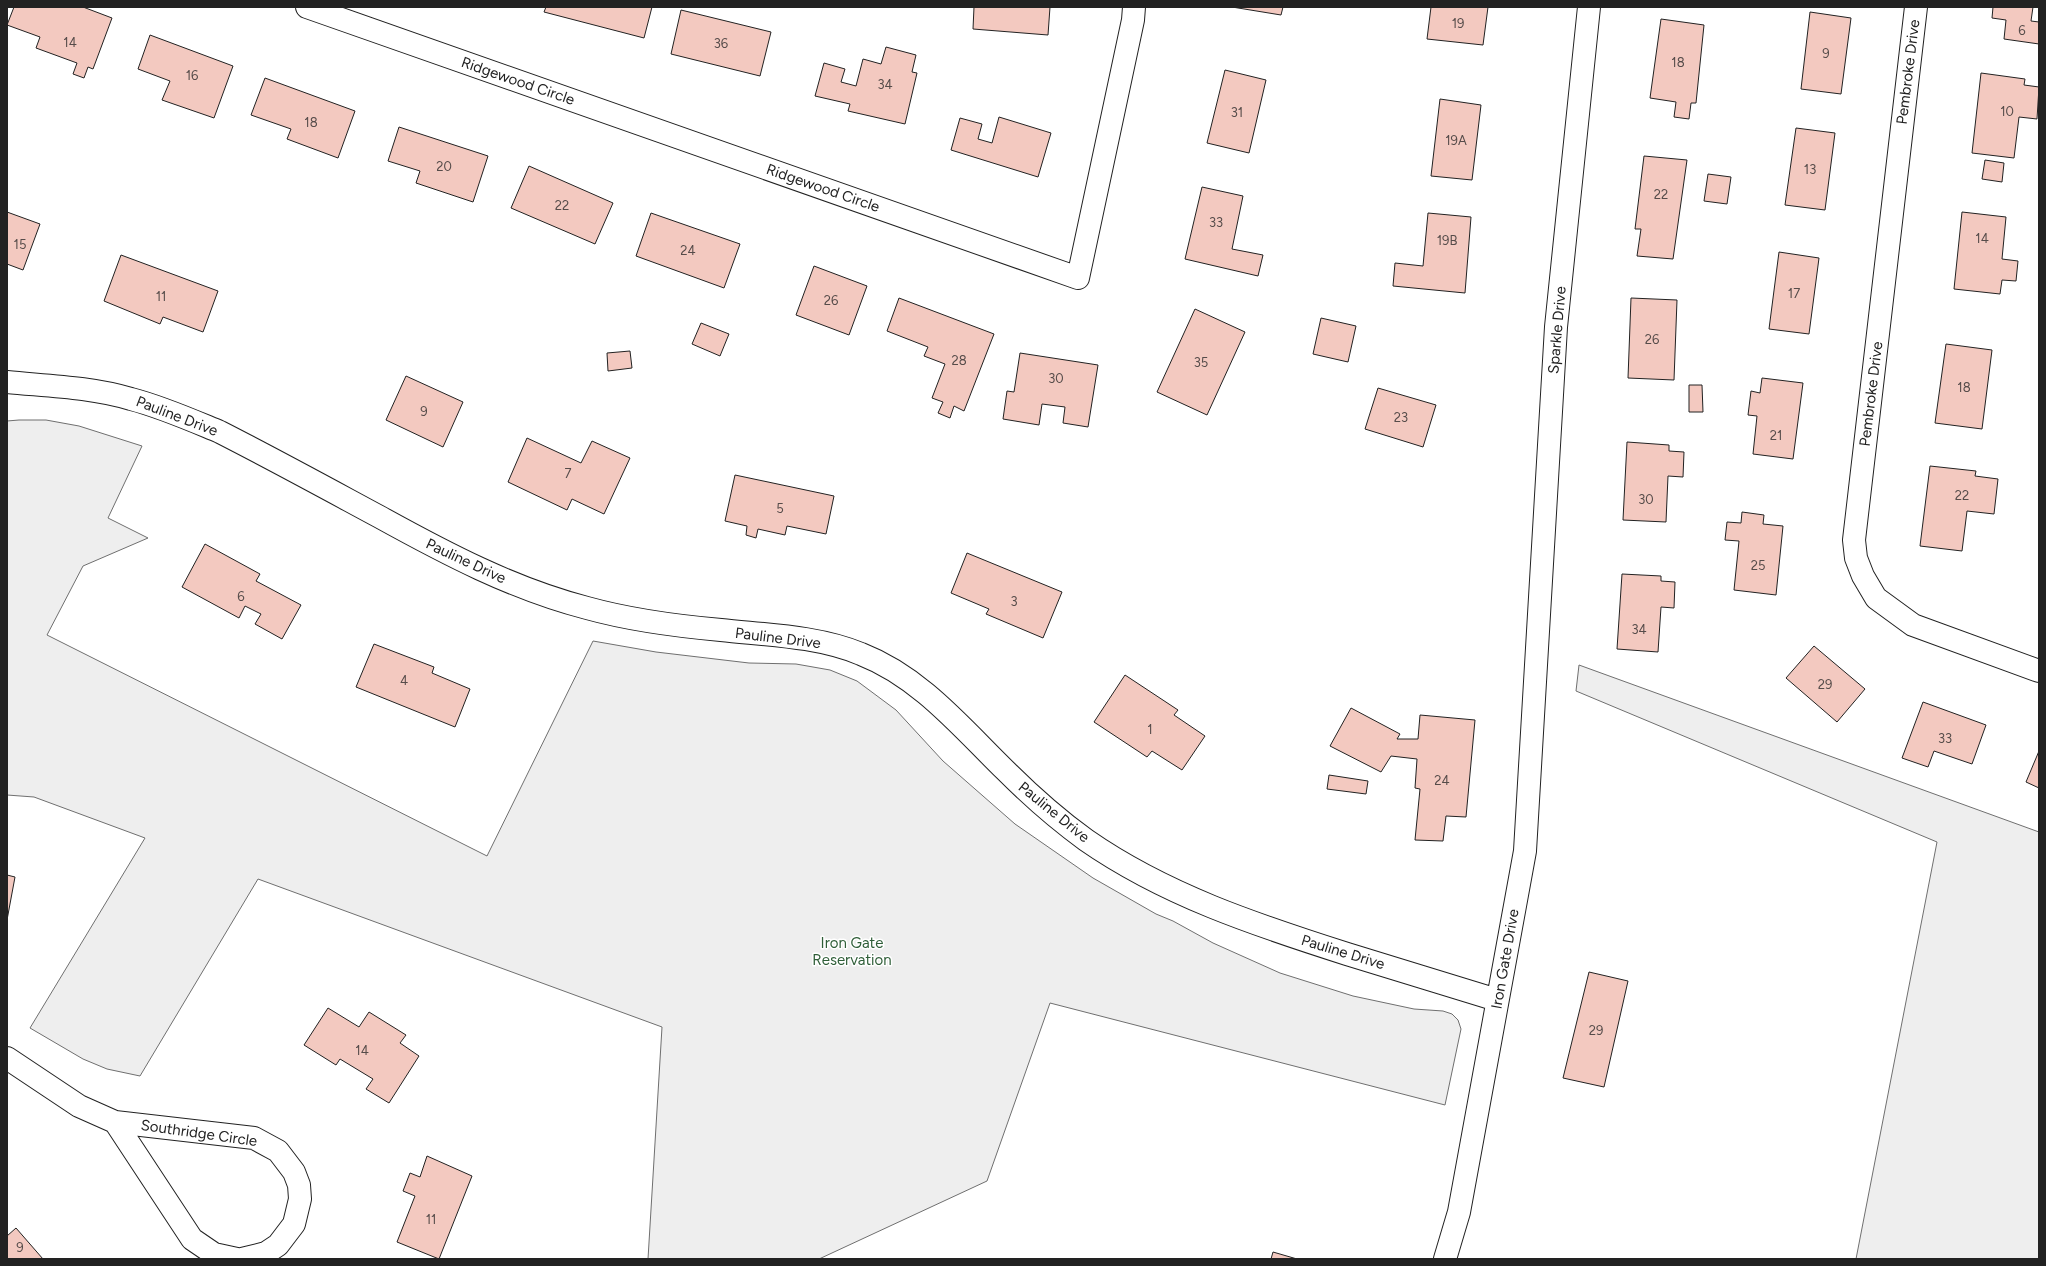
<svg xmlns="http://www.w3.org/2000/svg" width="2046" height="1266" font-family="Figtree,sans-serif">
	<style>
		.green { fill: #eee; stroke: #6f6f6f }
		.building { fill: #f3c9c0; stroke: #222 }
		.lines { fill: none; stroke-linecap: round; stroke-linejoin: round }
		.minor-casing { stroke: #222; stroke-width: 24 }
		.minor { stroke: #fff; stroke-width: 22 }
		.labels { text-anchor: middle; dominant-baseline: central; stroke-width: 3; stroke-linejoin: round; paint-order: stroke }
		.number-label { font-size: 13px; fill: #564c4a }
		.street-label { font-size: 15px; fill: #222; stroke: #fff }
		.park-label { font-size: 15px; fill: #2f5e38; stroke: #fff }
	</style>
	<rect width="100%" height="100%" fill="#fff"/>
	<path class="green" d="M19 420H46L79 426 142 446 108 518 148 538 83 566 47 635 487 856 593 641 656 652 749 663 796 664 830 670 857 681 896 710 943 761 1015 824 1093 878 1156 914 1173 921 1213 943 1280 973 1353 996 1414 1009 1443 1011 1452 1014 1458 1020 1461 1029 1445 1105 1050 1003 987 1181 819 1259H648L662 1027 258 879 140 1076 107 1069 83 1059 30 1028 145 838 34 797 7 795V421Z
		M1579 665 2039 832V1259H1856L1937 842 1576 691Z"/>
	<path class="building" d="M14 7H83L112 18 93 69 88 67 84 78 73 74 77 63 36 48 40 37 7 25Z
		M546 7H652L644 38 544 12Z
		M974 7H1050L1048 35 973 29Z
		M1232 7H1283L1281 15Z
		M1431 7H1488L1483 45 1427 39Z
		M1993 7H2033L2031 21 2039 22V44L2004 39 2006 20 1992 18Z
		M681 10 771 32 760 76 671 54Z
		M1810 12 1851 18 1841 94 1801 89Z
		M1661 19 1704 25 1696 103H1691L1689 119 1674 117 1676 102 1650 98Z
		M150 35 233 66 214 118 162 100 170 81 138 69Z
		M886 47 916 55 912 72 917 73 905 124 848 111 850 104 815 96 824 63 845 69 841 82 856 86 863 59 881 64Z
		M1225 70 1266 80 1249 153 1207 143Z
		M1981 73 2025 79 2024 85 2039 87 2037 119 2019 117 2014 158 1972 153Z
		M265 78 355 111 338 158 287 139 291 129 251 115Z
		M1440 99 1481 105 1472 180 1431 176Z
		M999 117 1051 133 1038 177 951 150 960 118 982 124 978 139 992 143Z
		M399 127 488 156 473 202 416 183 420 171 388 161Z
		M1796 128 1835 133 1825 210 1785 205Z
		M1644 156 1687 160 1673 259 1637 256 1641 229H1635Z
		M1985 160 2004 163 2002 182 1982 179Z
		M529 166 613 203 595 244 511 208Z
		M1708 174 1731 177 1727 204 1704 201Z
		M1202 187 1243 196 1232 249 1263 255 1258 276 1185 259Z
		M7 212 40 224 23 270 7 264Z
		M1962 212 2006 217 2002 259 2018 261 2016 281 2002 280 2000 294 1954 289Z
		M651 213 740 244 724 288 636 256Z
		M1428 213 1471 217 1465 293 1393 286 1395 263 1423 266Z
		M1779 252 1819 258 1809 334 1769 329Z
		M121 255 218 291 203 332 163 317 160 324 104 301Z
		M814 266 867 286 849 335 796 315Z
		M899 298 994 334 964 411 954 406 950 418 938 413 943 402 932 398 945 364 924 356 928 347 887 331Z
		M1631 298 1677 300 1674 380 1628 378Z
		M1195 309 1245 332 1207 415 1157 392Z
		M1321 318 1356 326 1348 362 1313 354Z
		M701 323 729 334 720 356 692 344Z
		M1946 344 1992 350 1982 429 1935 423Z
		M630 351 632 368 608 371 607 353Z
		M1020 353 1098 365 1088 427 1063 423 1065 407 1042 404 1039 425 1003 419 1007 391 1014 392Z
		M406 376 463 402 443 447 386 420Z
		M1762 378 1803 383 1793 459 1753 454 1757 416 1748 415 1751 391 1760 393Z
		M1689 385H1702L1703 412H1689Z
		M1378 388 1436 405 1423 447 1365 429Z
		M527 438 581 463 592 441 630 458 604 514 572 499 567 510 508 482Z
		M1627 442 1669 445V451L1684 452 1683 477 1668 476 1666 522 1623 520Z
		M1930 466 1976 471 1975 476 1998 479 1994 514 1967 511 1962 551 1920 546Z
		M735 475 834 496 826 534 787 526 785 535 758 529 756 538 746 535 747 526 725 521Z
		M1742 512 1764 515 1763 524 1783 526 1776 595 1734 590 1739 541 1725 540 1727 522 1741 523Z
		M205 544 260 574 256 581 301 605 282 639 255 624 261 614 245 606 239 618 182 587Z
		M967 553 1062 592 1043 638 986 614 989 609 951 593Z
		M1622 574 1661 576V581L1675 582 1674 608 1661 607 1658 652 1617 649Z
		M374 644 434 667 432 673 470 689 455 727 356 687Z
		M1814 646 1865 689 1837 722 1786 678Z
		M1125 675 1178 710 1174 715 1205 736 1182 770 1152 751 1147 757 1094 722Z
		M1923 702 1986 725 1972 764 1934 751 1928 767 1902 758Z
		M1351 708 1400 734 1397 739H1418L1420 715 1475 720 1466 817 1446 816 1443 841 1415 840 1420 789 1415 788 1417 759 1391 756 1381 772 1330 746Z
		M2039 751V788L2026 782Z
		M1329 775 1368 781 1366 794 1327 789Z
		M7 875 15 877 7 920Z
		M1589 972 1628 981 1604 1087 1563 1078Z
		M328 1008 359 1027 369 1012 406 1035 400 1043 419 1056 389 1103 366 1089 373 1079 340 1059 336 1065 304 1045Z
		M427 1156 472 1176 439 1259 397 1242 415 1196 403 1191 410 1173 420 1177Z
		M16 1228 43 1259H7V1236Z
		M1273 1252 1297 1259H1271Z"/>
	<g class="lines">
		<g class="minor-casing">
			<path id="minor" d="M307 7 1078 278 1133 20 1134 7
				M1916 7 1854 540 1856 558 1863 576 1876 598 1913 625 2039 671
				M7 382C48 386 91 387 131 399 162 407 191 420 220 432 273 459 326 488 378 516 445 553 513 589 587 608 630 620 676 626 721 630 767 635 818 636 861 654 920 677 961 727 1005 770 1030 795 1057 819 1086 840 1165 895 1256 925 1347 954 1397 969 1447 985 1497 1000
				M7 1058 79 1106 115 1122 254 1138 278 1151 294 1172 299 1185 300 1199 294 1224 278 1245 266 1253 242 1259
				M115 1122 192 1239 214 1254 237 1259
				M1445 1259 1459 1212 1525 851 1556 327 1589 7"/>
		</g>
		<use href="#minor" class="minor"/>
	</g>
	<g class="labels">
		<g class="number-label">
			<text x="1458" y="23">19</text>
			<text x="2022" y="30">6</text>
			<text x="70" y="42">14</text>
			<text x="721" y="43">36</text>
			<text x="1826" y="53">9</text>
			<text x="1678" y="62">18</text>
			<text x="192" y="75">16</text>
			<text x="885" y="84">34</text>
			<text x="2007" y="111">10</text>
			<text x="1237" y="112">31</text>
			<text x="311" y="122">18</text>
			<text x="1456" y="140">19A</text>
			<text x="444" y="166">20</text>
			<text x="1810" y="169">13</text>
			<text x="1661" y="194">22</text>
			<text x="562" y="205">22</text>
			<text x="1216" y="222">33</text>
			<text x="1982" y="238">14</text>
			<text x="1447" y="240">19B</text>
			<text x="20" y="244">15</text>
			<text x="688" y="250">24</text>
			<text x="1794" y="293">17</text>
			<text x="161" y="296">11</text>
			<text x="831" y="300">26</text>
			<text x="1652" y="339">26</text>
			<text x="959" y="360">28</text>
			<text x="1201" y="362">35</text>
			<text x="1056" y="378">30</text>
			<text x="1964" y="387">18</text>
			<text x="424" y="411">9</text>
			<text x="1401" y="417">23</text>
			<text x="1776" y="435">21</text>
			<text x="568" y="473">7</text>
			<text x="1962" y="495">22</text>
			<text x="1646" y="499">30</text>
			<text x="780" y="508">5</text>
			<text x="1758" y="565">25</text>
			<text x="241" y="596">6</text>
			<text x="1014" y="601">3</text>
			<text x="1639" y="629">34</text>
			<text x="404" y="680">4</text>
			<text x="1825" y="684">29</text>
			<text x="1150" y="729">1</text>
			<text x="1945" y="738">33</text>
			<text x="1442" y="780">24</text>
			<text x="1596" y="1030">29</text>
			<text x="362" y="1050">14</text>
			<text x="431" y="1219">11</text>
			<text x="20" y="1247">9</text>
		</g>
		<g class="street-label">
			<text transform="translate(1908 72) rotate(-83)">Pembroke Drive</text>
			<text transform="translate(518 81) rotate(19)">Ridgewood Circle</text>
			<text transform="translate(823 188) rotate(19)">Ridgewood Circle</text>
			<text transform="translate(1557 330) rotate(-85)">Sparkle Drive</text>
			<text transform="translate(1871 394) rotate(-83)">Pembroke Drive</text>
			<text transform="translate(177 416) rotate(21)">Pauline Drive</text>
			<text transform="translate(466 561) rotate(25)">Pauline Drive</text>
			<text transform="translate(778 638) rotate(7)">Pauline Drive</text>
			<text transform="translate(1054 812) rotate(39)">Pauline Drive</text>
			<text transform="translate(1343 952) rotate(17)">Pauline Drive</text>
			<text transform="translate(1505 959) rotate(-80)">Iron Gate Drive</text>
			<text transform="translate(199 1133) rotate(8)">Southridge Circle</text>
		</g>
		<g class="park-label">
			<text x="852" y="943">Iron Gate<tspan x="852" dy="17">Reservation</tspan></text>
		</g>
	</g>
	<rect width="2046" height="1266" fill="none" stroke="#222222" stroke-width="16"/>
</svg>
